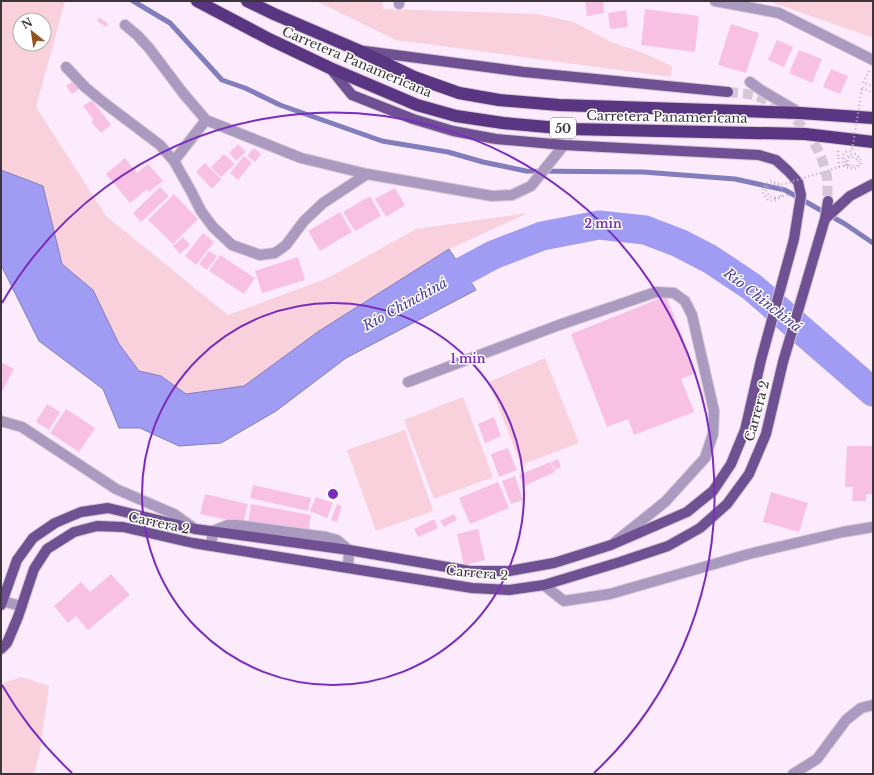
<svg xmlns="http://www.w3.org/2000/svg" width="874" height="775" font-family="'Libre Baskerville',serif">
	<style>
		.green { fill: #f9d1dc; fill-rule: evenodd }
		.water { fill: #a09bf3; stroke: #827dbc }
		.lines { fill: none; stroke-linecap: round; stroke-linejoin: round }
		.stream { stroke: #827dbc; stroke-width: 5 }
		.river { stroke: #a09bf3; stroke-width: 29 }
		.building { fill: #f8c1e3 }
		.major-tunnel { stroke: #d5c7d6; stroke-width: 10; stroke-dasharray: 10 5; stroke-linecap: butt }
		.minor-casing { stroke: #d5c7d6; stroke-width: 12 }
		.major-casing { stroke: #d5c7d6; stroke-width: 12 }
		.highway-casing { stroke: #d5c7d6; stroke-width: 14 }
		.path { stroke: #bfb2c0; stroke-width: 2.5; stroke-dasharray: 1 3; stroke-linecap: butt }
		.minor { stroke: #aa9ac0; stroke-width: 10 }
		.major { stroke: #6f5193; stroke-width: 10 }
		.highway { stroke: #5a3581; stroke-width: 12 }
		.path-bridge { stroke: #bfb2c0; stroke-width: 2.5; stroke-dasharray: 1 3; stroke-linecap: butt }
		.ring { fill: none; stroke: #7b2cbf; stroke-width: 2 }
		.labels { text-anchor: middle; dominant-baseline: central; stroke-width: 3; stroke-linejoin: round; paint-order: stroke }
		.shield { fill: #fefefe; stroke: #767276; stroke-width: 1 }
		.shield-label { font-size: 12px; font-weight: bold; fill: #3c363c }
		.street-label { font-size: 13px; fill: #3c363c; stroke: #fefefe }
		.water-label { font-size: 14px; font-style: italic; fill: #4c3ca1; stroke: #fefefe }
		.centre { fill: #7b2cbf; stroke: #fefefe; stroke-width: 2 }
		.ring-label { font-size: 12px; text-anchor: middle; font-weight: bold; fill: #7b2cbf; stroke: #fefefe; stroke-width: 3; stroke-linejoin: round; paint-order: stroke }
	</style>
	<rect width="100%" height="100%" fill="#fbebfd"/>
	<path class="green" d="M1 1H65L36 107 106 216 228 315 328 278 416 229 528 213 449 249 319 331 244 386 186 394 161 376 139 372 119 344 93 290 62 264 43 186 1 170ZM20 20H44V44H20Z
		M316 1H382L383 9 537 14 574 22 613 43 641 52 672 66 671 77 396 40Z
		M768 1H873V38L868 36Z
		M545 358 579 443 521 465 489 382Z
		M463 397 493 477 434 499 404 420Z
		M405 430 433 511 376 531 347 450Z
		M21 677 49 686 40 751 34 774H1V684Z"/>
	<path class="water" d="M1 170 43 186 62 264 93 290 119 344 139 371 161 376 186 394 244 386 319 331 449 249 476 290 346 358 276 411 221 443 179 446 140 428H119L103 389 39 341 1 265Z"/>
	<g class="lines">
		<path class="stream" d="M133 1 170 23 222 80 245 88 280 105 382 141 448 152 483 162 526 171 643 172 735 179 785 190 845 224 873 243"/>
		<path class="river" d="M428 290 493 255 542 236 599 225 645 230 679 243 710 259 752 287 873 392"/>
	</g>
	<path class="building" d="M585 1H603L604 13 587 16Z
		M645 9 699 16 695 52 641 45Z
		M626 10 628 27 610 29 608 13Z
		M99 17 108 24 106 27 97 21Z
		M731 24 759 33 746 73 718 65Z
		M777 40 793 47 784 67 768 60Z
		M799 50 822 59 812 83 789 73Z
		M831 69 848 76 840 94 823 87Z
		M74 81 79 89 72 94 66 86Z
		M92 100 111 125 101 133 91 122 94 120 83 106Z
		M238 144 246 152 236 161 229 153Z
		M254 148 261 154 255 162 247 156Z
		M224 154 235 164 221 177 211 167Z
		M244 156 252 163 238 180 230 173Z
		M125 158 137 173 148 164 163 181 149 192 147 189 130 203 106 174Z
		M205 163 221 179 212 189 196 172Z
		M160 187 169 196 141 222 133 213Z
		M395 188 405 205 386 217 375 199Z
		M174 194 198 219 173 244 148 220Z
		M370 196 381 216 355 231 343 212Z
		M340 212 352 232 320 251 308 231Z
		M203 233 214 242 196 265 185 256Z
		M183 237 190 245 180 254 173 246Z
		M209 251 217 256 207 270 199 264Z
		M220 255 255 278 244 294 209 271Z
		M298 257 305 280 262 293 255 271Z
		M666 296 696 373 681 379 694 412 634 435 628 419 607 427 571 334Z
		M1 362 14 369 1 393Z
		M47 404 60 412 49 430 36 422Z
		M66 409 95 428 79 452 50 433Z
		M494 417 501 436 485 443 478 424Z
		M847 446H873V494H866V501H852L853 487H845Z
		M508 448 517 470 499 477 491 454Z
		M558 459 561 467 555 470 551 462Z
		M550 462 555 472 524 486 519 475Z
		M515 476 523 500 511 504 502 481Z
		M498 482 509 508 470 524 459 498Z
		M253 485 311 498 308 511 250 498Z
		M771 492 808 503 799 532 763 522Z
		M205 494 248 504 243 523 200 514Z
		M316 497 333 503 327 518 310 511Z
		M251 504 311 515 308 534 248 523Z
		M337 504 342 506 337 522 331 520Z
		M454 514 457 520 444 527 440 521Z
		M434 519 438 528 418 537 414 529Z
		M478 529 485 560 464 565 457 534Z
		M111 574 130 595 88 630 76 616 68 623 54 606 81 582 90 592Z"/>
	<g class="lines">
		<path class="major-tunnel" d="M728 92C736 93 745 93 753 95 791 106 819 138 827 177 828 185 827 193 828 201"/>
		<g class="minor-casing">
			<path id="minor" d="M399 1V4
				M715 1 779 13 873 60
				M125 25 137 35 149 48 183 93 206 120 301 158 367 174
				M66 67 85 87 103 102 160 145 174 161 191 191 201 211 213 227 232 245 260 255 275 253 286 245 304 221 323 203 367 174 492 196 512 195 531 186 564 145
				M750 82 761 90 800 113
				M174 161 206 120
				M408 382 559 325 656 292 674 293 685 301 692 315 714 411 713 434 705 458 665 502 615 542
				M1 421 22 427 116 489 174 514 195 529
				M211 546 213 531 228 525H236L326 537 337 540 349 550 348 568
				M544 585 564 601 610 594 749 554 843 532 873 527
				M1 601 22 606
				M793 774 817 759 846 720 861 708 873 705"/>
		</g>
		<g class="major-casing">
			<path id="major" d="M365 51 524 72 728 92
				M825 219 850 196 873 184
				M1 605 17 560 33 538 55 523 81 512 108 508 195 529 349 550 470 571H509L554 563 611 545 687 512 713 491 731 464 745 430 761 360 794 239 801 195 798 182 788 171 776 160 759 155 564 145 496 139 453 131 413 119 352 95 330 68
				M1 649 7 643 18 617 34 569 47 549 74 532 97 526 123 527 193 543 472 588 509 590 544 585 620 562 668 546 700 528 727 504 749 474 766 434 783 362 825 219 828 201"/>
		</g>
		<g class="highway-casing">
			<path id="highway" d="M197 1 269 39 330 68 417 105 456 116 503 123 570 129 805 134 873 142
				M247 1 274 14 360 51 414 77 459 93 499 100 559 105 800 113 873 118"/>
		</g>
		<path class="path" d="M869 71 863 83 873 86
			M862 88 873 93
			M838 156V150
			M775 198 788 195"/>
		<use href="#minor" class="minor"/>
		<use href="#major" class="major"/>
		<use href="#highway" class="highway"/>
		<path class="path-bridge" d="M839 167 847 165 848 158 851 157 855 158 859 161 856 166H850L846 162 845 158 849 155 855 154 860 158 861 165 854 169 845 167 842 156 846 152 852 151 862 88
			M775 198 769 196 766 190 769 185 774 184 781 187 782 193 780 198 774 201 768 200 762 192 766 184 772 181 781 185 839 167 838 156"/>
	</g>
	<g class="ring">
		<circle cx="333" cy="494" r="191"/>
		<path d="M72 773A382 382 0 0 1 2 685M2 303A382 382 0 1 1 594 773"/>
	</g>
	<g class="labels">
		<rect class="shield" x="550" y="118" width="26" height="20" rx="3"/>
		<g class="shield-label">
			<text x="563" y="128">50</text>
		</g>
		<g class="street-label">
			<text transform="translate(357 62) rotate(23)">Carretera Panamericana</text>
			<text transform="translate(667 117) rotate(1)">Carretera Panamericana</text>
			<text transform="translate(757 411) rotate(-75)">Carrera 2</text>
			<text transform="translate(159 523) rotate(12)">Carrera 2</text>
			<text transform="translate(477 573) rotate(5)">Carrera 2</text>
		</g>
		<g class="water-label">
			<text transform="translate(763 300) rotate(38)">Río Chinchiná</text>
			<text transform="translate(405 304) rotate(-29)">Río Chinchiná</text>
		</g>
	</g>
	<circle cx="333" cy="494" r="6" class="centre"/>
	<g class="ring-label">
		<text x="603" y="228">2 min</text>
		<text x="468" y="363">1 min</text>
	</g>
	<rect width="874" height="775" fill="none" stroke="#3c363c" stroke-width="4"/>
	<g transform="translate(32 32) rotate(330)"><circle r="19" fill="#fefefe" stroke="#b0aeb0"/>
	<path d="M0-3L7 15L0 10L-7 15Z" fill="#93531d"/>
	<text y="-6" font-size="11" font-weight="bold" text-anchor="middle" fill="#3c363c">N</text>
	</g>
</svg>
